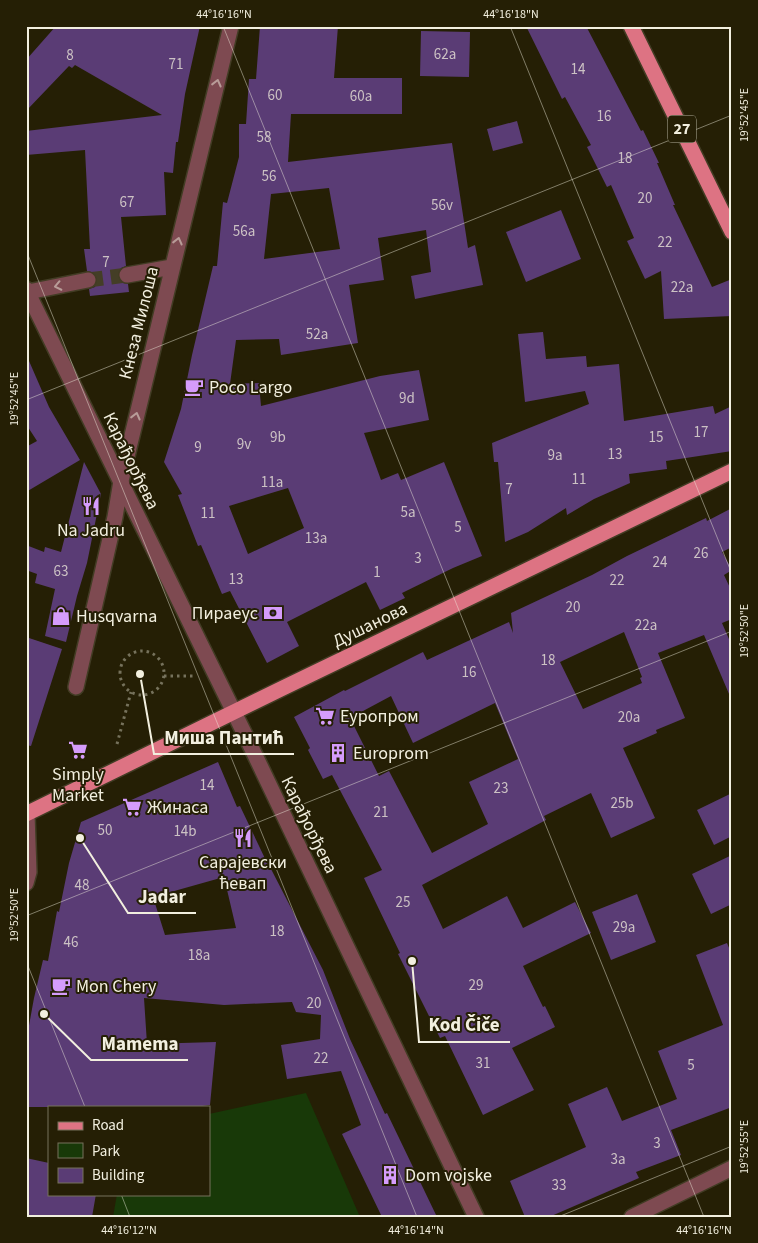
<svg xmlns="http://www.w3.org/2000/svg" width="758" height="1243" font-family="'Source Sans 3',sans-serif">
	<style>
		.green { fill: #183908 }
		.building { fill: #5a3c75; fill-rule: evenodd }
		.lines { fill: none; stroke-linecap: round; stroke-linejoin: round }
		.minor-tunnel { stroke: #443e26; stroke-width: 15; stroke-dasharray: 15 8; stroke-linecap: butt }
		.minor-casing { stroke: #423c24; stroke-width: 18 }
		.major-casing { stroke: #423c24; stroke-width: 18 }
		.path { stroke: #76725c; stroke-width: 3; stroke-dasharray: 2.5 4; stroke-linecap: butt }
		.minor { stroke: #7e4a51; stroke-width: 15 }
		.major { stroke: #dd7383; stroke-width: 15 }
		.oneway { stroke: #b89c98 }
		.ticks { fill: none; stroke: #f2efdf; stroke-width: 1; stroke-opacity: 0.45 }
		.labels { text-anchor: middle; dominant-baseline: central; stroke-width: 4; stroke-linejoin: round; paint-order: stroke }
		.number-label { font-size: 15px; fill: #ccc2c4 }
		.shield { fill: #251f05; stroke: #b4b19e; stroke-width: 1 }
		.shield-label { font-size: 16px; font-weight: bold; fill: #f2efdf }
		.street-label { font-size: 18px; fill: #f2efdf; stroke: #251f05 }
		.poi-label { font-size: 18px; fill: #f2efdf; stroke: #251f05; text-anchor: start }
		.leader { fill: none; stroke: #f2efdf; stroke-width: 2 }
		.callout-dot { fill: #f2efdf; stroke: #251f05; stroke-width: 2 }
		.callout-label { font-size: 19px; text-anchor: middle; font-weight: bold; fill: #f2efdf; stroke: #251f05; stroke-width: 4; stroke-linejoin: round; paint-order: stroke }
		.neatline { fill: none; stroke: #f2efdf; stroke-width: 2 }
		.ticks-label { font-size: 12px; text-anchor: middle; fill: #f2efdf }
	</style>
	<rect width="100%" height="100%" fill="#251f05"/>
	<path class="green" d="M306 1093 360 1217H113L117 1194H209V1114Z"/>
	<path class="building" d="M56 26H200L185 94 178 142H176L173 173 164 172 166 215 121 217 126 266 121 268 118 276 120 281 128 284 129 292 90 296 89 289 95 287 97 279 95 273 87 271 84 249H90L85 150 26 155V131L162 115 75 65 72 68 69 66 26 111V60Z
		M260 26H338L334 78H402V114H291L288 162 452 143 468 248 475 245 483 285 415 299 411 276 431 272 426 230 378 238 384 280 349 285 358 343 281 355 279 339 236 340 230 384 259 383 261 406 380 376 419 370 429 420 364 433 381 480 398 473 401 480 444 462 482 556 453 568 402 593 405 598 380 610 366 582 287 622 299 646 267 663 230 591 222 594 201 545 198 546 178 495 182 494 164 462 181 409 192 355 213 266H217L223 202 227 203 239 157V124H246L249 79H256ZM329 188 340 249 264 259 271 194ZM288 488 304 528 248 554 229 506Z
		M526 26H586L641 131 643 130 659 163H657L675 205H673L712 287 732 279V316L664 319 661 271 645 279 627 241 634 238 611 185 607 187 587 147 591 145 565 97 562 99Z
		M421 31 470 32 469 77 420 76Z
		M517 121 523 143 493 151 487 129Z
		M561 210 581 259 526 282 506 232Z
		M543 332 546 359 586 356 587 367 619 364 624 421 713 406 715 414 732 406V451L666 461 667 469 629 474 630 483 594 499 567 515 566 508 528 532 505 542 498 462H494L492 443 589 404 585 391 525 402 518 334Z
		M26 354 49 407 80 460 26 492V447L37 441 26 424Z
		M84 462 101 494 87 563 77 596 66 642 45 636 55 589 35 583 37 574 26 570V545L44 552 45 547 61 552Z
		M732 508V547L722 552 732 570 724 575 732 592V619L722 623 732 646V701L704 635 658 653 685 718 656 730 657 733 623 748 655 818 611 838 591 793 544 816 546 820 422 885 443 929 507 896 523 928 575 902 591 933 523 966 543 1007 545 1006 555 1027 512 1048 534 1090 483 1115 445 1036 440 1038 398 954 400 953 364 878 382 870 332 775 323 779 308 750 310 748 294 717 344 690 345 691 423 652 427 660 509 622 513 633 511 613 592 575 627 556 706 518 707 521ZM624 632 642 677 640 678 642 683 583 709 560 662ZM391 696 413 743 495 703 518 759 469 782 488 824 432 853 389 771 379 776 350 718Z
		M26 637 62 649 31 746 26 745Z
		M218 762 237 807 240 806 270 869H271L323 970 350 1039 385 1114 387 1113 437 1217H382L342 1134 361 1125 341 1071 287 1079 281 1045 320 1039 321 1015 296 1012 292 1002 224 1005 144 998 147 1044 216 1042 210 1105 195 1107H26V1042L34 998 43 960 48 961 57 911 59 912 69 863 81 822ZM224 877 236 928 165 935 153 897Z
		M732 793V836L714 845 697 810Z
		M732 855V904L711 914 692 874Z
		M637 894 656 942 611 960 592 912Z
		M727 943 732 955V1107L671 1130 681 1155 636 1172 639 1178 549 1217H525L510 1181 586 1147 568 1104 607 1087 622 1121 677 1099 658 1051 723 1025 696 955Z
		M26 1158 49 1163V1194H96L92 1217H37L26 1214Z"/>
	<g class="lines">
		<path class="minor-tunnel" d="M88 280 127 275"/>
		<g class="minor-casing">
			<path id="minor" d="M127 275 172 267
				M26 289 254 753 476 1217
				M28 292 88 280
				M76 687 115 517 121 481 231 26
				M26 883 29 872 27 814
				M632 1217 732 1168"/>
		</g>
		<g class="major-casing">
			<path id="major" d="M631 26 732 232
				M26 814 287 686 732 471"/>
		</g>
		<path class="path" d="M120 673a22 22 0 1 1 44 0a22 22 0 1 1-44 0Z
			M164 676H193
			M117 744 131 692"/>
		<use href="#minor" class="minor"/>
		<use href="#major" class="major"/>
	</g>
	<defs><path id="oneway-chevron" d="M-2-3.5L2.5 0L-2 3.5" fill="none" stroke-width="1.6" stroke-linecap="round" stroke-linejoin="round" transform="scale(1.25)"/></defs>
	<g class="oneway">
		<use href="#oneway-chevron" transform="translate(217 83) rotate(-76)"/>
		<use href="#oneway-chevron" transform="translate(178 241) rotate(-76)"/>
		<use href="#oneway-chevron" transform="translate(58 286) rotate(168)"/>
		<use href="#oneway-chevron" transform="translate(136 416) rotate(-76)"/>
	</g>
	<path class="ticks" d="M223 26 704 1217M510 26 732 574M26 250 417 1217M26 400 732 115M26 916 732 631M26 961 85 1107M121 1194 130 1217M558 1217 732 1146"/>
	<defs>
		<g id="cafe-bare" transform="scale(1.5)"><path d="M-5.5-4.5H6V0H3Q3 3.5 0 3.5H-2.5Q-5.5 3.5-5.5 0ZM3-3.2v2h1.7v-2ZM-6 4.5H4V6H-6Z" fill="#d59cfb" stroke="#251f05" stroke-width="2.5" paint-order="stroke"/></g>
		<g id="restaurant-bare" transform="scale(1.5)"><path d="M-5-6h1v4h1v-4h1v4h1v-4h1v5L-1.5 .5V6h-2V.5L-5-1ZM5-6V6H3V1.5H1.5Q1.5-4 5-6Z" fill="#d59cfb" stroke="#251f05" stroke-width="2.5" paint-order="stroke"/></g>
		<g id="bank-bare" transform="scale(1.5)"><path d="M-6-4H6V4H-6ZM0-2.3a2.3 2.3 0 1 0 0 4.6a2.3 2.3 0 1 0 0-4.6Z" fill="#d59cfb" stroke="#251f05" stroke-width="2.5" paint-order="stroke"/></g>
		<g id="shop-bare" transform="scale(1.5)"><path d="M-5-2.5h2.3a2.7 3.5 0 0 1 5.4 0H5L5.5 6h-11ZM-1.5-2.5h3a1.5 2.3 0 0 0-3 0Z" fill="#d59cfb" stroke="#251f05" stroke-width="2.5" paint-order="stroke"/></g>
		<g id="supermarket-bare" transform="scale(1.5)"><path d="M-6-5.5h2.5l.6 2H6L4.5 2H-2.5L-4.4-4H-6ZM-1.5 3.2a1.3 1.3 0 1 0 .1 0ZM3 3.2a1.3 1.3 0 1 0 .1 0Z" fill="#d59cfb" stroke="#251f05" stroke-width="2.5" paint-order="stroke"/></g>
		<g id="building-bare" transform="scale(1.5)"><path d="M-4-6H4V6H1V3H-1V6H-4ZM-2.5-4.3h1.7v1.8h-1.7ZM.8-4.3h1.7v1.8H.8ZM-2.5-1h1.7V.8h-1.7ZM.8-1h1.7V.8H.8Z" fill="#d59cfb" stroke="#251f05" stroke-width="2.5" paint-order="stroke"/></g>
	</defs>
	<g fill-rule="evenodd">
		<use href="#cafe-bare" x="194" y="387"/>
		<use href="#restaurant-bare" x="91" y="506"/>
		<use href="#bank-bare" x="273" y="613"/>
		<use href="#shop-bare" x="61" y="616"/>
		<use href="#supermarket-bare" x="325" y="716"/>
		<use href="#supermarket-bare" x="78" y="750"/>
		<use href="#building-bare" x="338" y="753"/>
		<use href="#supermarket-bare" x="132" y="807"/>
		<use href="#restaurant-bare" x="243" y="838"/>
		<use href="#cafe-bare" x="61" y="986"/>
		<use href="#building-bare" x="390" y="1175"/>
	</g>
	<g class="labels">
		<g class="number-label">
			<text x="445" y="54">62a</text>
			<text x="70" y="55">8</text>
			<text x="176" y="64">71</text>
			<text x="578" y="69">14</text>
			<text x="275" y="95">60</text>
			<text x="361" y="96">60a</text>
			<text x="604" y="116">16</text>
			<text x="264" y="137">58</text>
			<text x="625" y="158">18</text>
			<text x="269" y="176">56</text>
			<text x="645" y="198">20</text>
			<text x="127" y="202">67</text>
			<text x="442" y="205">56v</text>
			<text x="244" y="231">56a</text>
			<text x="665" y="242">22</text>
			<text x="106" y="262">7</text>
			<text x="682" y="287">22a</text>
			<text x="317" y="334">52a</text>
			<text x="407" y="398">9d</text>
			<text x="701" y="432">17</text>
			<text x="278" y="437">9b</text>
			<text x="656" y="437">15</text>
			<text x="244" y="444">9v</text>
			<text x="198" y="447">9</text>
			<text x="615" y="454">13</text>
			<text x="555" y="455">9a</text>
			<text x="579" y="479">11</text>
			<text x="272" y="482">11a</text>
			<text x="509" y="489">7</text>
			<text x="408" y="512">5a</text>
			<text x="208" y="513">11</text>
			<text x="458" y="527">5</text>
			<text x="316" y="538">13a</text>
			<text x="701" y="553">26</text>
			<text x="418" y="558">3</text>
			<text x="660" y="562">24</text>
			<text x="61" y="571">63</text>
			<text x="377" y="572">1</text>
			<text x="236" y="579">13</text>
			<text x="617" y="580">22</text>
			<text x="573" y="607">20</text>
			<text x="646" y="625">22a</text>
			<text x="548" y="660">18</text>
			<text x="469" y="672">16</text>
			<text x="629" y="717">20a</text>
			<text x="207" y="785">14</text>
			<text x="501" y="788">23</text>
			<text x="622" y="803">25b</text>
			<text x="381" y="812">21</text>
			<text x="105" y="830">50</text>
			<text x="185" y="831">14b</text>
			<text x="82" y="885">48</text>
			<text x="403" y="902">25</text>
			<text x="624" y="927">29a</text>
			<text x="277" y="931">18</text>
			<text x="71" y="942">46</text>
			<text x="199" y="955">18a</text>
			<text x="476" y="985">29</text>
			<text x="314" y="1003">20</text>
			<text x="321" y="1058">22</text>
			<text x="483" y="1063">31</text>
			<text x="691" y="1065">5</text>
			<text x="657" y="1143">3</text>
			<text x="618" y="1159">3a</text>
			<text x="559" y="1185">33</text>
		</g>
		<rect class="shield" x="668" y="115.5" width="28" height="27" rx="4"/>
		<g class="shield-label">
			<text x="682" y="129">27</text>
		</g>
		<g class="street-label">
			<text transform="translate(139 323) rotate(-76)">Кнеза Милоша</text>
			<text transform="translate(131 461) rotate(64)">Карађорђева</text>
			<text transform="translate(370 625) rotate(-26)">Душанова</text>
			<text transform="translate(309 825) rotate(64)">Карађорђева</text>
		</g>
		<g class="poi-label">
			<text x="209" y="387">Poco Largo</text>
			<text x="91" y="530" text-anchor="middle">Na Jadru</text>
			<text x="258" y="613" text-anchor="end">Пираеус</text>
			<text x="76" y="616">Husqvarna</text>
			<text x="340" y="716">Еуропром</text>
			<text x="353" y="753">Europrom</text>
			<text x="78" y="774" text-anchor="middle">Simply<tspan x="78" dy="21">Market</tspan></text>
			<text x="147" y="807">Жинаса</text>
			<text x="243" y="862" text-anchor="middle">Сарајевски<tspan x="243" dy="21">ћевап</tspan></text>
			<text x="76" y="986">Mon Chery</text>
			<text x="405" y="1175">Dom vojske</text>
		</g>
	</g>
	<path class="leader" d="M140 674L154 754H294M80 838L128 913H196M412 961L419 1042H510M44 1014L91 1060H188"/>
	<g class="callout-dot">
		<circle cx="140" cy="674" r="5"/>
		<circle cx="80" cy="838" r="5"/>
		<circle cx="412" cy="961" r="5"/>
		<circle cx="44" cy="1014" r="5"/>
	</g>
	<g class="callout-label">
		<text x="224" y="744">Миша Пантић</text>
		<text x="162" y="903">Jadar</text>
		<text x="464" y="1031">Kod Čiče</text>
		<text x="140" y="1050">Mamema</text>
	</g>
	<rect width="758" height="1243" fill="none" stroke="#251f05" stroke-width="55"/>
	<rect x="48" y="1106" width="162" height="90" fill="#251f05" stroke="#77725c"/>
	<rect x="58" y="1122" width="25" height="8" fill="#dd7383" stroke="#77725c"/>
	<text x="92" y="1130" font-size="15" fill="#f2efdf">Road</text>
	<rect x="58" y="1143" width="25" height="15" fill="#183908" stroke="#77725c"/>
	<text x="92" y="1156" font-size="15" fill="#f2efdf">Park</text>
	<rect x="58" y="1168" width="25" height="15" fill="#5a3c75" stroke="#77725c"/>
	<text x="92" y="1180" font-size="15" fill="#f2efdf">Building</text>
	<rect x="28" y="28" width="702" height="1188" class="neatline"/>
	<g class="ticks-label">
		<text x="224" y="18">44°16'16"N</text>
		<text x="511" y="18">44°16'18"N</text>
		<text transform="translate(744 115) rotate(-90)" y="4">19°52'45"E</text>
		<text transform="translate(14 399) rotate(-90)" y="4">19°52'45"E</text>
		<text transform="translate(744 631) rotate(-90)" y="4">19°52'50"E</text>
		<text transform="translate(14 915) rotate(-90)" y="4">19°52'50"E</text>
		<text transform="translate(744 1147) rotate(-90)" y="4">19°52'55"E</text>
		<text x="129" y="1234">44°16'12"N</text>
		<text x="416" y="1234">44°16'14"N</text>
		<text x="704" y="1234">44°16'16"N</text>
	</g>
</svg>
